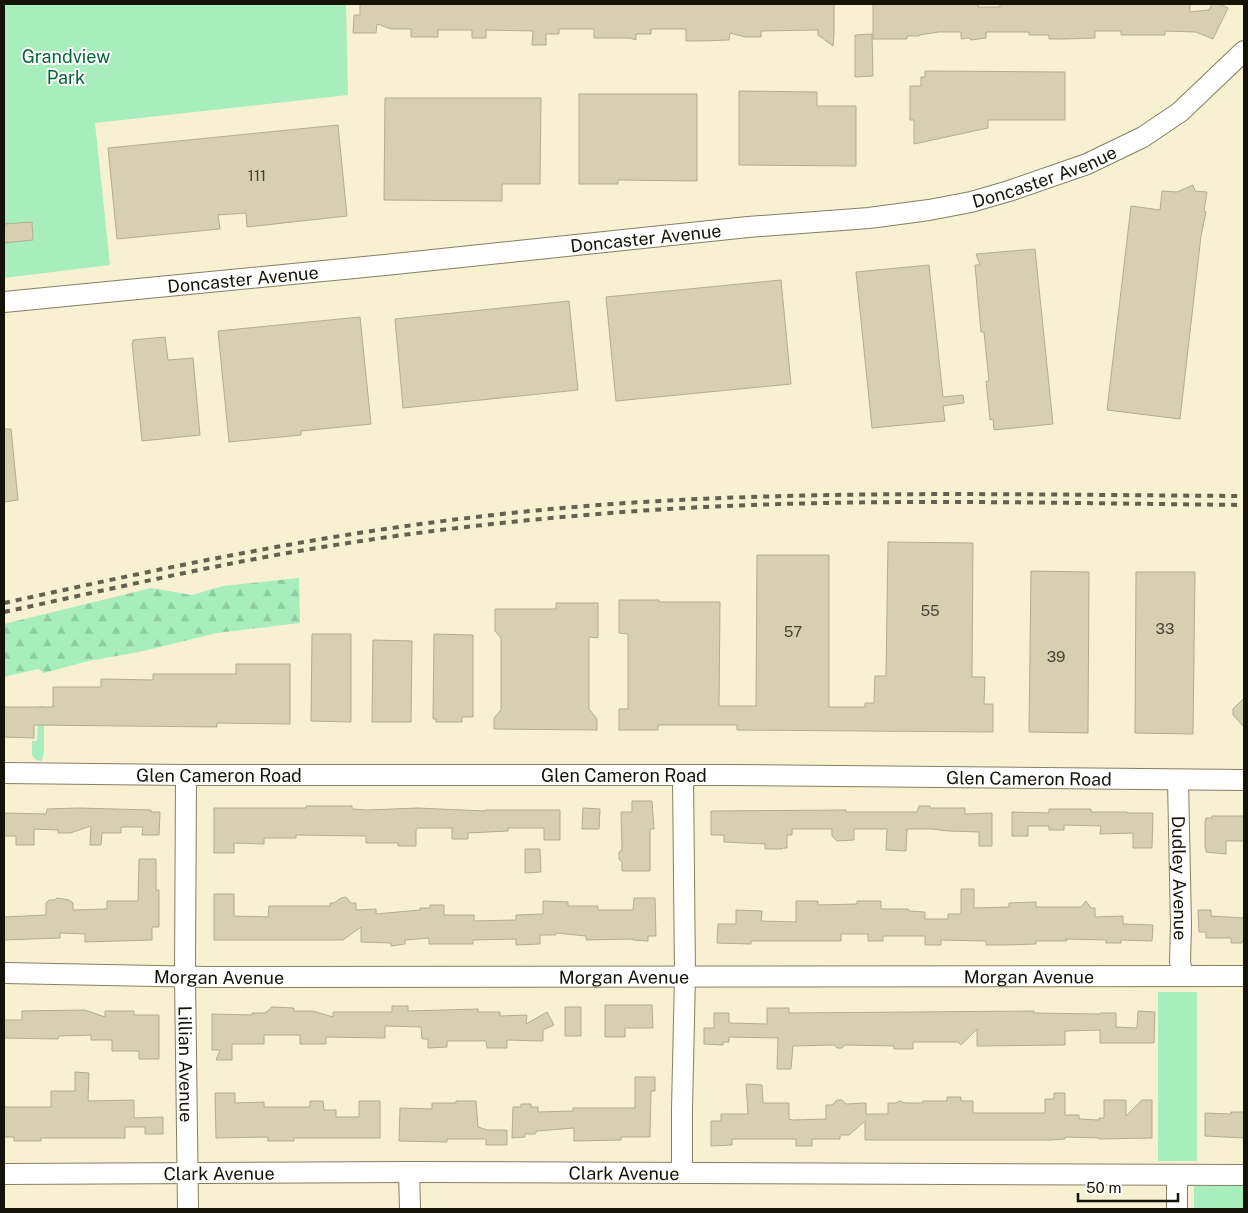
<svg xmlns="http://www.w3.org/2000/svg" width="1248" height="1213" font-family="'Public Sans',sans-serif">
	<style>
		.green { fill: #a7eebc }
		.forest { fill: url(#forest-firs) }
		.building { fill: #d6d0b1; stroke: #b3ad8f }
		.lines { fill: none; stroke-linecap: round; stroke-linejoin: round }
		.minor-casing { stroke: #857f62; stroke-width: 22 }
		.minor { stroke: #fff; stroke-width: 20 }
		.rail { stroke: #64604e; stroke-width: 4; stroke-dasharray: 6 6; stroke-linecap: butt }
		.labels { text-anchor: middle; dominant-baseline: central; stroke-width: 4; stroke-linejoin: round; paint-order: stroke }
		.number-label { font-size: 15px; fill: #454232 }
		.park-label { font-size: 18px; fill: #066535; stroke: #fff }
		.street-label { font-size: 18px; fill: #151308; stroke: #fff }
	</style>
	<defs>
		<pattern id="forest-firs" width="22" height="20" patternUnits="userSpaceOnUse" patternTransform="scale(1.25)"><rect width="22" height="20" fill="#a7eebc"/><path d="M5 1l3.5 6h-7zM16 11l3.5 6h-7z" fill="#8fcba0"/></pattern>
	</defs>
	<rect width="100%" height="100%" fill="#f7f1d1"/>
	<path class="green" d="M4 4H346L348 95 95 123 110 265 4 278Z
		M38 706H44V751L42 761 36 760 32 755V741H37Z
		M1158 992H1197V1161H1158Z
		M1194 1186H1244V1209H1194Z"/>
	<path class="forest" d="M299 578 300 623 217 633 139 652 88 661 44 673 38 669 4 677V624L151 588 192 595 223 586Z"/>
	<path class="building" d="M360 4H834V34L833 46 818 35V30L761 31V37H745L730 33 729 40 699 41H686V29H651V34H636V40L630 38H594V29H559V34H546V45H532L533 31 486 30V38H472V30H438V37H411V29H391L377 24 376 33H353L354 15H360Z
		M873 4H978V7H1000V4H1190V12L1209 10 1212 4H1219L1228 8 1213 39 1196 32 1165 31V35H1121V31H1095V38L1065 39H1049V35H1029V32H986V38L971 40 969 38 961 39V32H939L919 35V36H907V39H873Z
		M872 34 873 76 855 77V35Z
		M925 71 1065 72V120H988V128L914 144V120H910V86H921V77H925Z
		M739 91 817 92V106H856V166L739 165Z
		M579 94H697V181L618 180V184H579Z
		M385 98H541L540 184H502V201L384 200Z
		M338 125 347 216 247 227 246 213 218 215 220 229 117 239 108 148Z
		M1193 185 1195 191 1207 192 1204 211 1206 212 1201 236 1180 419 1107 410 1131 206 1160 210 1162 191 1177 192Z
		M32 222 33 240 4 243V224Z
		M1035 249 1053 424 994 430 993 419 990 420 986 381H989L987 361 984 332H981L975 265H980L976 254Z
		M929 265 943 397 963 395 964 403 943 406 945 421 872 428 856 272Z
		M781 280 791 384 616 401 606 297Z
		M569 301 578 390 403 408 395 319Z
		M360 317 371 424 301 431V435L229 442 218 331Z
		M165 337 168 360 193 358 200 435 142 441 132 343H133V340Z
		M4 429H11L18 500 4 502Z
		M888 542 973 543 972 677H985L984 704H993V732L737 730V725H658V730H619V709H628V634L619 633V600H659V602H720L719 706H756L757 555H829V707H865V703H874L875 676H886Z
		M1031 571 1089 572 1088 733 1029 732Z
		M1136 572H1195L1193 734 1135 733Z
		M556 603H598V638L589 637V709L597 719V730L494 729V718L501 710V638L495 631V609H556Z
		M312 634H351V722L311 721Z
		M434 634 473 635V717H462V722H436V719H433Z
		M373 640 412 641 411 722H372Z
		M236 664H290V724L217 723V727L34 725V738L4 737V707H53V687H101V679L153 680V674H236Z
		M1244 698V727L1233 715V709Z
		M632 801H652L654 829H650V871H622V862L619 859V852L622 850 621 812H632Z
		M306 806H352V809L368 810 417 808 485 811V810H560V840H544V828H508V831L468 833V839H452V828H418L416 830V846H398V843H366V836L296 835V838H264V844L234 843V853H214V808H306Z
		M919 806H930V808H965V814L992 813V846H979V832L948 831 932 829H907L906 851 886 850 887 829H854V840L837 841 832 836V829H792V835H787V848H783L782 849H765V844L724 842V835H711V811L846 810V812H917Z
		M78 808 151 810V812H160L159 835H142L143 827H121V833H102L101 845H90L91 826 70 833H58V830L34 829V845H16V836H4V813L46 814 47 809Z
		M583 808 600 809 599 829H582Z
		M1049 809H1091V812H1127V813H1153L1152 848H1133V833L1100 834 1101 826 1064 825V830H1049V826H1028V836H1012V812L1049 813Z
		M1212 816H1244V841H1226V854L1206 852V848H1205V822L1206 818H1212Z
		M525 849H540L541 872 525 873Z
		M139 859H156V890H159V927H152V940L85 942V934L60 933V938L4 940V917L46 915V903L49 900H55L57 898 69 900 73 903V910L107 909V901H138Z
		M961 889H974V908L1009 907V903L1036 902V907H1081L1086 901 1091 908H1095V917L1123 916V924L1153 925 1152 941 1121 940V943H1106V940L1066 939 1067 941H1036V944L1005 945H986V941L941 940V945H925V936H883V941H868V934H841V941H751V944L717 943 718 924H736V910L762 911 761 921 796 922V901H818V905L857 904V901H881V909H908L909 911 925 912V919H948V914H961Z
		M214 894H234V916L268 917 269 906H330V903H334L341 898 346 897 351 903H356V910L376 909V914L420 910V908H430V905H444V915H474V921L516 920V915L543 914V901L568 902V906H598V910H633L634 898H655L656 936H648V941L633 940V939L586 940V936L556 933V935H540V944L516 945V939L473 940V944H429V938L405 940V944L391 946V943L361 942V927L343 940H214Z
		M1198 910H1211V916L1244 918V941H1242V943H1231V938H1206V932H1199Z
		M605 1005H652L653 1028H625V1037H605Z
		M392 1006H408V1011L478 1009V1012H500V1016L527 1015 526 1024 547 1012 554 1025 543 1030V1041L507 1040V1048H487L486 1041H447V1047L428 1048V1039H422L421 1027 385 1026V1038L326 1037V1044H300V1035H264V1044H232V1060H216L220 1050H212V1014L252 1015V1013H265L272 1007 294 1008V1011H313L333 1017V1012H392Z
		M565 1007H581V1036H565Z
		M767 1008H789V1013L1034 1011V1013L1100 1014V1013H1116V1027L1137 1028 1138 1011 1155 1012 1154 1043H1100V1030L1065 1031V1045L977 1046V1029L961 1045 958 1042H913V1049H894V1046L845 1045 842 1048H837L834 1045 793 1046 791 1069H777L778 1038 729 1037V1042H723V1045L704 1044V1028H714V1013H729V1023L767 1024Z
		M85 1010 105 1017V1011H134V1015H159V1059H139V1051H112V1040H91V1035L59 1036 58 1039 4 1038V1020H22V1011Z
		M75 1072 89 1073 88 1101 134 1100V1118L163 1117V1134H145V1127H125V1138H41V1141H14V1137H4V1107H51V1091H75Z
		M635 1077H655V1091H651L650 1137H621V1140L574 1141V1128L537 1131 535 1134H525V1137L512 1138 513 1107H521V1104H531V1107H538V1112L573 1111V1108H635Z
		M746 1084 762 1085 763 1103H789V1119L792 1120 826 1119V1105H832L837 1100H842L846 1104 866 1103V1114H888V1103H896L899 1101 906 1103H923V1101H947V1097H961V1101H973V1113H1045V1099H1054V1093H1065V1115H1079V1119L1099 1120V1118H1104V1100H1126V1116L1142 1100H1152V1138L1099 1139V1138L1065 1137V1139L1050 1140H865V1121L849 1135H840V1139H812V1146H796V1139H732V1145L711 1146V1121H721V1114H748Z
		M215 1093H235V1103L264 1102V1107H310V1101H323L324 1110H336V1117H359V1101H380V1138H294V1141H268V1137L216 1138Z
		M456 1101H476L478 1127 487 1130H507V1145H486V1139H447V1142L399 1141 400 1108 432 1109V1103H456Z
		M1231 1112H1244V1138L1205 1136V1113L1231 1114Z"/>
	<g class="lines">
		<g class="minor-casing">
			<g id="minor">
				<path id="s1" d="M4 302 385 265 748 227 869 218 929 210 971 202 1009 191 1087 164 1143 137 1180 112 1244 51"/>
				<path id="s2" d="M4 773 186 775H728L1244 780"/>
				<path id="s3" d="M186 775 185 976 188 1209"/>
				<path id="s4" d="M1178 780 1181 926 1180 961 1182 975"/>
				<path id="s5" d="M4 973 207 977 1244 976"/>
				<path d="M409 1172 410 1209"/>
				<path d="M682 1172V1109L685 976 683 776"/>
				<path id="s6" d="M4 1174 409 1172 1244 1175"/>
				<path d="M1177 1175V1209"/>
			</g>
		</g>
		<use href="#minor" class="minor"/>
		<path class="rail" d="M4 603C100 582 196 561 293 544 394 526 496 513 598 505 813 489 1029 495 1244 496
			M4 612C102 591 200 568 299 551 398 534 498 522 598 514 813 496 1029 503 1244 505"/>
	</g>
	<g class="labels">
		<g class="number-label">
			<text x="257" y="175">111</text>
			<text x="930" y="610">55</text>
			<text x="1165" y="628">33</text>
			<text x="793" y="631">57</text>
			<text x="1056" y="656">39</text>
		</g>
		<g class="park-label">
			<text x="66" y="56">Grandview<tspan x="66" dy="21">Park</tspan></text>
		</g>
		<g class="street-label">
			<text stroke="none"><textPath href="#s1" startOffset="1050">Doncaster Avenue</textPath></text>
			<text stroke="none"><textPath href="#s1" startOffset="645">Doncaster Avenue</textPath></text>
			<text stroke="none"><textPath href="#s1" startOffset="240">Doncaster Avenue</textPath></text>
			<text stroke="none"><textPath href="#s2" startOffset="215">Glen Cameron Road</textPath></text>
			<text stroke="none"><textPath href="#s2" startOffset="620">Glen Cameron Road</textPath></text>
			<text stroke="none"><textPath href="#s2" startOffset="1025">Glen Cameron Road</textPath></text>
			<text stroke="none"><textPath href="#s4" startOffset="98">Dudley Avenue</textPath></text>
			<text stroke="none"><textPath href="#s5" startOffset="215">Morgan Avenue</textPath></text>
			<text stroke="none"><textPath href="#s5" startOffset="620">Morgan Avenue</textPath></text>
			<text stroke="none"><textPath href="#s5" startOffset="1025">Morgan Avenue</textPath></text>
			<text stroke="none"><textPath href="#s3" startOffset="289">Lillian Avenue</textPath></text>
			<text stroke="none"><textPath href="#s6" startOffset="215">Clark Avenue</textPath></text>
			<text stroke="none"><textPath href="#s6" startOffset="620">Clark Avenue</textPath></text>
		</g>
	</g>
	<rect width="1248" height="1213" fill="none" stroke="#151308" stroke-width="10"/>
	<path d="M1078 1193v8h100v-8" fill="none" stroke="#151308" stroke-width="2.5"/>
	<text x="1086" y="1193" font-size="15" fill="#151308" stroke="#ffffff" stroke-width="4" paint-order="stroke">50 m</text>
</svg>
